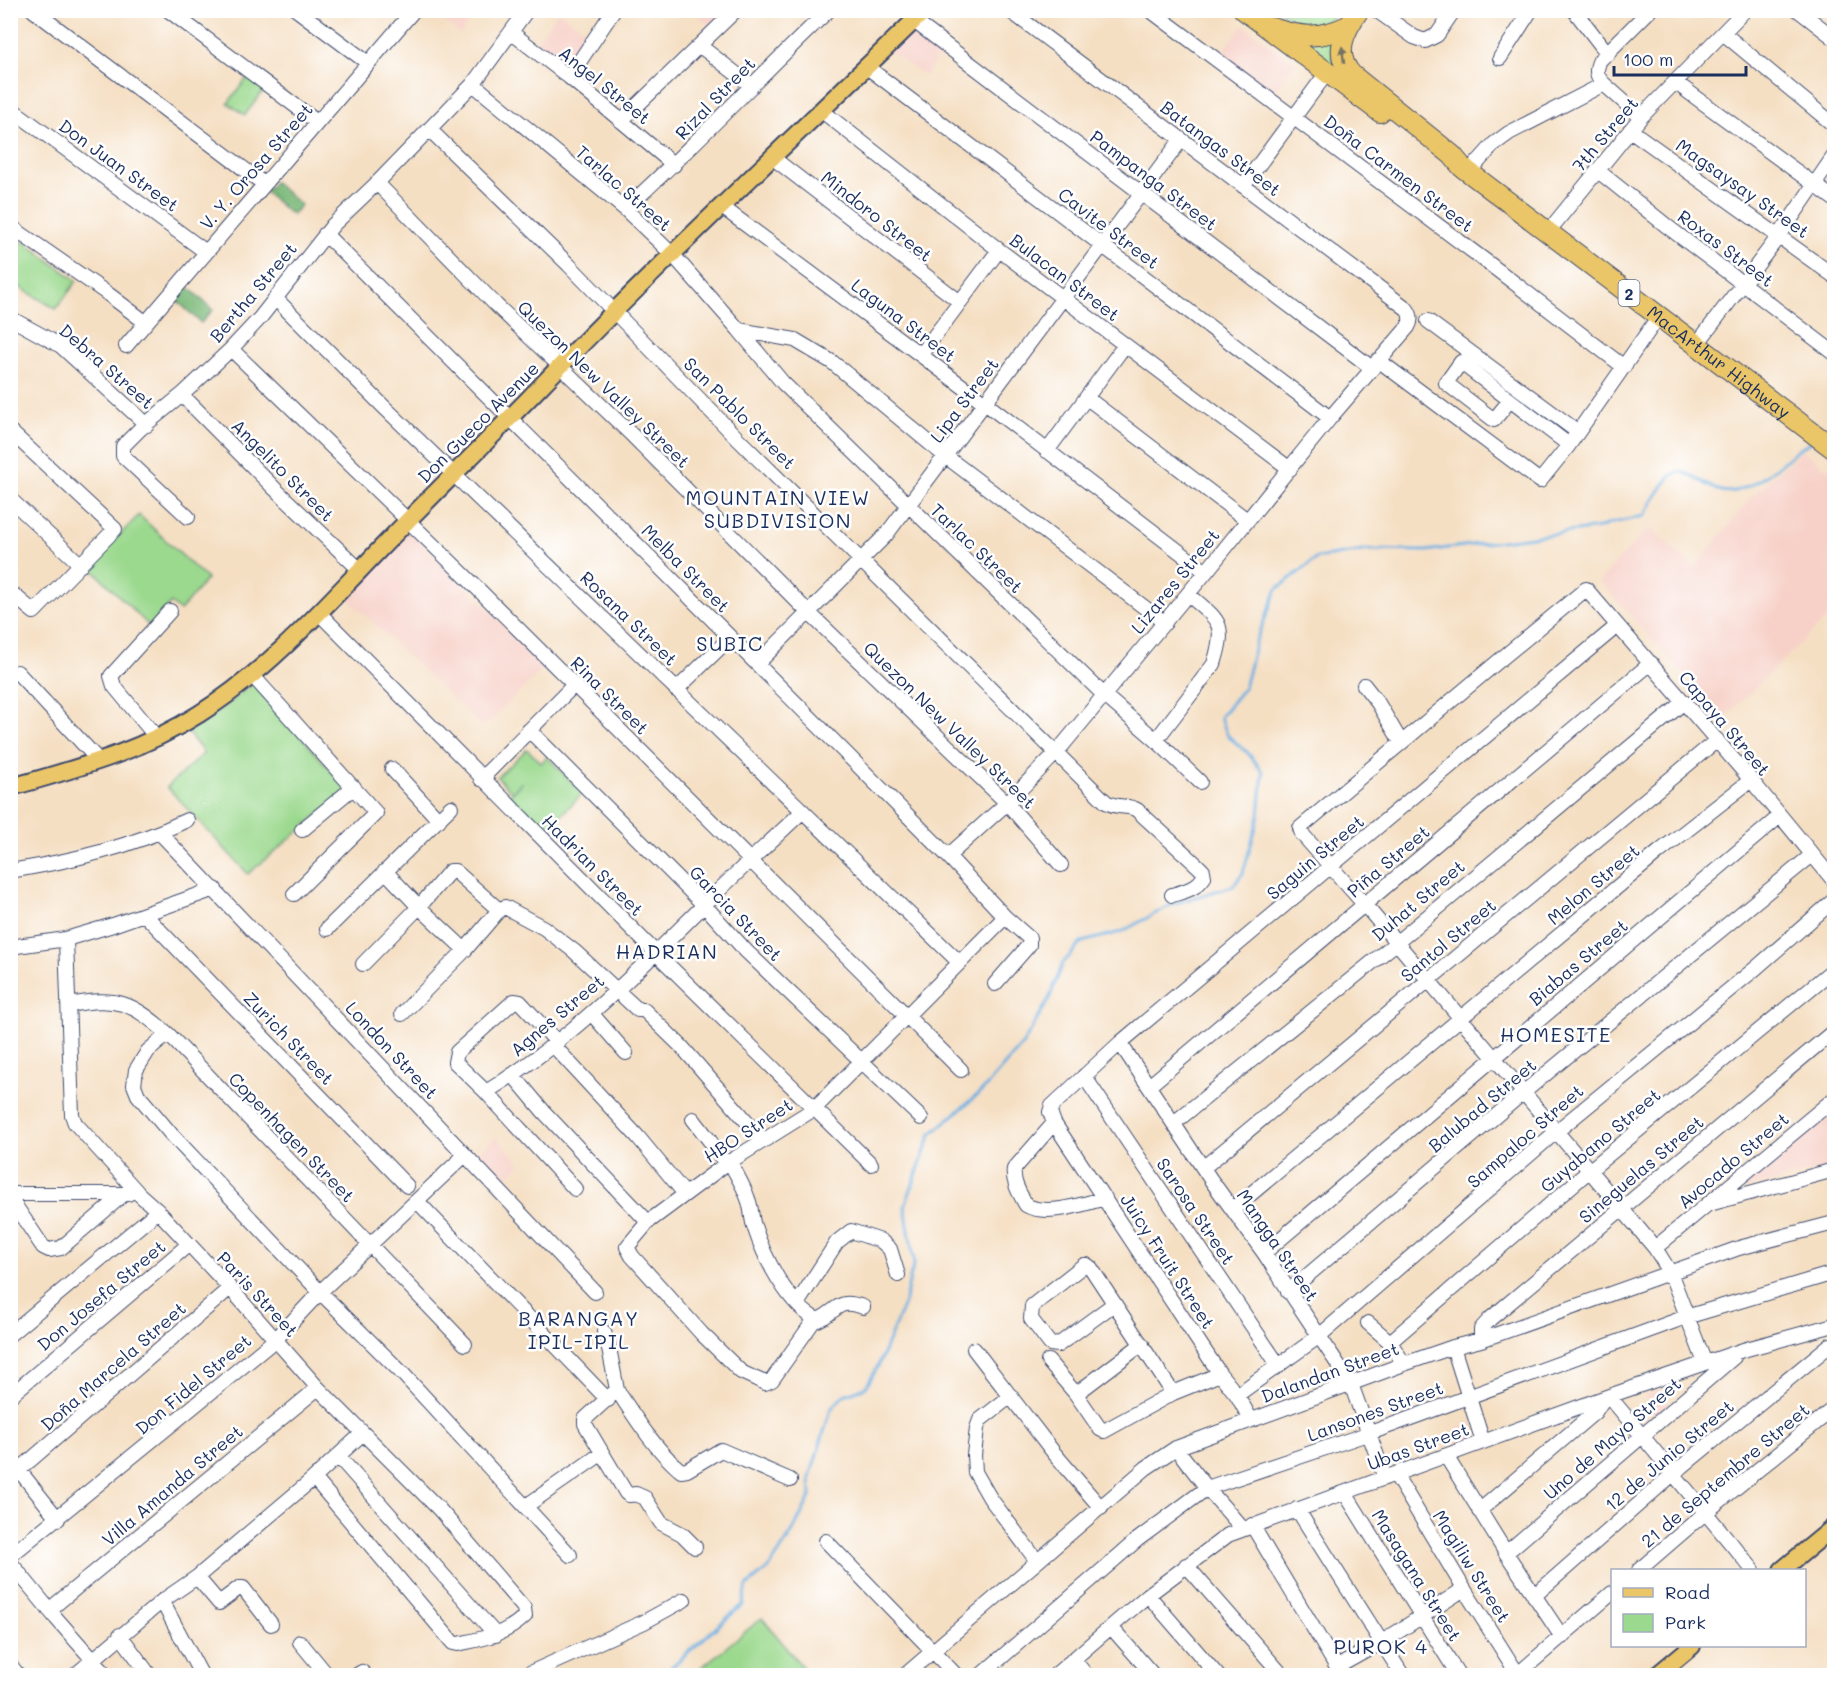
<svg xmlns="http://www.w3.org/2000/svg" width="1845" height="1686" font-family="Mali,sans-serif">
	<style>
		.built { fill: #f7d1c8 }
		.green { fill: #9bd98e; stroke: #5b8476; stroke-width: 1.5 }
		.forest { fill: #7cb979; stroke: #4c746c; stroke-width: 1.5 }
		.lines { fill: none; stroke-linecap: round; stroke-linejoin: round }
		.stream { stroke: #6dafe1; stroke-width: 3 }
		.minor-casing { stroke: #3c496d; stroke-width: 16 }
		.major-casing { stroke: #3c496d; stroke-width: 20 }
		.highway-casing { stroke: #3c496d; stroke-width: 22 }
		.minor { stroke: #fff; stroke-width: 14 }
		.major { stroke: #ebc669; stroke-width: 16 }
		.highway { stroke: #ebc669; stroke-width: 20 }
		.oneway { fill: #797363 }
		.labels { text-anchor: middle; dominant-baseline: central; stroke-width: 5; stroke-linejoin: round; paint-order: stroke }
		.shield { fill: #fff; stroke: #5f6d8e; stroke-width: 1.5 }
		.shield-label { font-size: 16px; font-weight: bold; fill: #1b2f5e }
		.street-label { font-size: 18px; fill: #1b2f5e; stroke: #fff }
		.neighbourhood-label { font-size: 20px; letter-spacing: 1.5px; fill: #1b2f5e; stroke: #fff }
	</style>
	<rect width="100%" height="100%" fill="#fff"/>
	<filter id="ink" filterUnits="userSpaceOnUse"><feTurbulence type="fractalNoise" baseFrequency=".0167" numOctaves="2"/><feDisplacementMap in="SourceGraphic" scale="12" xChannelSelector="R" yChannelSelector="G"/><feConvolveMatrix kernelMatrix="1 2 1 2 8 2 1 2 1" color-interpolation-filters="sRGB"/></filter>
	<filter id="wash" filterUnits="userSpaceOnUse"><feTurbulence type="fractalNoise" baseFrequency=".008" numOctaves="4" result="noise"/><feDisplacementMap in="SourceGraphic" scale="24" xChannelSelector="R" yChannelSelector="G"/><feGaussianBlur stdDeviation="1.35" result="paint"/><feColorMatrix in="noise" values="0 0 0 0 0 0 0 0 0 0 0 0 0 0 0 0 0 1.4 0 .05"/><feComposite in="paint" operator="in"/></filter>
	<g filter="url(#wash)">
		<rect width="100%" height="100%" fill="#f5dfc3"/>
		<path class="built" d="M475 10 477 12 460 34 431 11Z
			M695 11H729L714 28 699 17 700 15Z
			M558 12 595 36 566 78 530 51Z
			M1243 25 1295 63 1270 97 1218 58Z
			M915 27 943 50 925 76 889 51Z
			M1803 450 1834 474V611L1724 718 1599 581 1649 528 1695 567 1754 494Z
			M408 531 546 666 483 728 344 595Z
			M1834 1102V1166L1733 1192 1730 1187Z
			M496 1137 521 1164 500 1183 476 1156Z
			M1657 1390 1671 1407 1655 1419 1645 1407 1649 1403 1644 1396Z
			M1472 1422 1478 1441 1461 1446 1455 1429Z"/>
		<path class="green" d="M1279 11H1339C1317 35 1303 28 1279 11Z
			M1334 38 1332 57 1335 68 1299 42Z
			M247 78 264 90 245 115 228 103Z
			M11 232 77 281 56 309 11 282Z
			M139 515 207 579 180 611 171 603 150 627 89 566Z
			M254 683 348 790 248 874 167 787 204 753 187 732 204 722Z
			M527 749 541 763 547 757 583 793 544 832 508 797 522 782 512 792 497 777Z
			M762 1618 809 1675H692Z"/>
		<path class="forest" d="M274 182 301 205 292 215 265 192Z
			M185 284 213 310 201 323 173 297Z"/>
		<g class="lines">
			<path class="stream" d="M1826 433 1834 428
				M661 1676 743 1604 747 1586 770 1567 792 1533 811 1495 810 1477 831 1409 844 1395 866 1387 878 1366 904 1304 914 1262 905 1206 931 1134 982 1091 1023 1044 1049 999 1063 963 1082 942 1121 932 1173 904 1233 886 1243 873 1259 816 1263 772 1247 752 1228 736 1220 717 1244 688 1256 641 1277 589 1317 558 1369 550 1426 551 1599 528 1609 524 1644 516C1652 504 1659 489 1669 478 1687 458 1708 498 1735 491 1769 482 1784 456 1812 441"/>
		</g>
	</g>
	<g filter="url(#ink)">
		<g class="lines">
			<g class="minor-casing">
				<path id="minor" d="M33 10 264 184
					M168 10 317 122
					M297 10 368 63
					M1150 10 1487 262 1624 367
					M1376 10 1414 37 1425 41 1437 35 1454 10
					M1574 10 1608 54
					M1798 10 1834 38
					M914 21 1372 368
					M512 33 569 77 674 165
					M1723 33 1834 125
					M700 46 752 86
					M1500 58 1531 10
					M867 67 1330 418
					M569 77 614 10
					M1675 82 1834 199
					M473 84 625 209 673 255 739 330 783 383 1105 696 1156 740 1200 782
					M10 108 206 252
					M822 111 999 250 1290 469
					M1641 117 1604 84C1596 76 1595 70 1600 60L1650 10
					M621 121 736 10
					M430 130 569 265 738 439 1106 802C1118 809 1128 804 1137 810L1198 866 1203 871 1204 877C1196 889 1185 891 1172 895
					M1630 130 1834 276
					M773 158 960 302
					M1597 170 1668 227 1834 353
					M1469 172 1494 144 1509 133 1604 84
					M377 183 496 305 633 436 809 613 1007 803 1061 865
					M1243 186 1326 74
					M722 207 985 403 1206 572
					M625 209C696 145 760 75 829 10
					M10 226 108 294 145 322
					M1547 233 1641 117 1745 10
					M325 234 757 664 948 856 1005 917 1029 938V945L995 984
					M276 299 383 406 959 962
					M10 318 61 346 147 425
					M1428 321 1578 432
					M739 330 795 340 832 362 944 455 1165 623
					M1697 344 1779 236 1834 156
					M126 346 414 10
					M231 349 462 573 961 1070
					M921 354 999 250
					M1378 360 1540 481 1569 445 1659 316
					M182 395 275 489 360 570
					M1087 398 1247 520
					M1510 400 1494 420 1446 383 1461 362 1464 365 1569 445
					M10 431 115 529 34 612 10 592
					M1047 451 1125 345
					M10 499 81 565
					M188 517 123 456V446L140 429 182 395 231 349 260 318 333 225 377 183 473 84 527 10
					M319 613 657 954 871 1164
					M757 664 886 535 1181 140
					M17 672 99 761
					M252 675 376 813 294 894
					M1364 685 1378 703 1401 742
					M676 690 730 638
					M529 730 704 905 746 951 921 1118
					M157 738 114 686 111 676 170 611
					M1156 740 1214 664C1227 622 1219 621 1188 594
					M392 769 439 820
					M481 779 574 685
					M302 830 354 787
					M160 833 595 1292
					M948 856 1007 803 1057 752 1206 572 1330 418 1408 327C1412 320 1411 314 1406 308L1009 10
					M10 871C72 861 131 847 187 820
					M385 871 419 907 465 950
					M145 915 407 1186
					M327 929 451 807
					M66 939 72 1115 75 1123 140 1195 158 1211 230 1288 318 1388 439 1509 524 1608 525 1616C505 1635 485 1638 458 1644L453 1643 314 1478
					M10 947 66 939 113 925 215 889
					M363 964 419 907 450 871H455L499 910
					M69 1005C118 996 131 1002 168 1034L465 1344
					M402 1014 465 950 499 910 505 907 544 928 574 951 638 1010H644L682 1047 763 1140
					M592 1014 626 1053
					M168 1034 148 1051 136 1070 134 1085 138 1095 171 1134 320 1292 403 1374 570 1555
					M557 1042 520 1002 514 1001 457 1052 455 1062 486 1092 575 1189
					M1120 1043 1211 1180 1264 1253 1351 1384 1385 1478
					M553 1045 638 1137 685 1194
					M513 1075 544 1112 648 1222
					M1084 1076 1279 1366
					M1149 1086 1651 663
					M486 1092C568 1042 636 973 704 905 736 873 770 842 803 811
					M693 1119 710 1141 726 1164
					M1054 1123 1014 1169C1012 1182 1020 1194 1026 1205 1045 1217 1085 1204 1105 1198
					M1174 1123 1396 943 1684 702
					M730 1162C736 1174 744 1186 748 1199 752 1208 751 1218 754 1226 764 1257 788 1306 818 1320 840 1310 836 1298 863 1307
					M1203 1168 1717 740
					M10 1194H128
					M10 1198 43 1247 49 1250 61 1248 124 1194
					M417 1201 608 1400
					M1713 1203 1834 1170
					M1233 1209 1659 852 1751 780
					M1655 1248 1834 1099
					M1264 1253 1780 816
					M1288 1292 1524 1092 1812 855
					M797 1304 837 1242 851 1231 881 1241 890 1249 898 1275
					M1114 1304 1058 1345 1050 1344 1031 1319 1032 1306 1084 1265H1087L1091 1268 1173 1393
					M815 1319 772 1380 765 1383 741 1372 702 1334 632 1256 627 1247 648 1222 726 1164 814 1109 1005 917
					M1368 1323 1390 1342 1404 1364
					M604 1332 610 1353 617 1390 585 1419V1424L626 1493 629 1495 636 1494 645 1498 661 1523 682 1534 695 1547
					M10 1334 158 1211
					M1481 1340V1329L1490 1319 1834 1031
					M1390 1342 1590 1170 1834 969
					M1453 1347 1483 1442
					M974 1349 1054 1453 1101 1508
					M1048 1361 1076 1394 1100 1429 1104 1431 1173 1393 1220 1374
					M1705 1363 1670 1272 1655 1248 1364 904 1302 834 1300 828 1501 659 1586 589 1751 780 1834 881
					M617 1390C636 1419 654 1448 681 1471L687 1470 721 1450 790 1480
					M1076 1394 1142 1344
					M1237 1395 1318 1337 1557 1131 1756 968 1834 900
					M10 1396 188 1245
					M1011 1396 980 1420 977 1428 974 1455 975 1472 990 1498 1037 1561
					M1609 1396 1753 1570
					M1251 1420 1237 1395 1220 1374 1054 1123 1050 1112 1052 1106 1120 1043 1617 626
					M1176 1448 1207 1488 1243 1529
					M338 1456 496 1635
					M1446 1456 1506 1553 1562 1637
					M10 1459 58 1519
					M19 1470 230 1288
					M1395 1474 1464 1589 1519 1676
					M1345 1493 1459 1676
					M526 1506 601 1454
					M1297 1509 1403 1676
					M1479 1511 1595 1412 1604 1398
					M1252 1525 1342 1676
					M826 1541 957 1676
					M1506 1553 1734 1357
					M10 1556 276 1339 320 1292 465 1155
					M10 1562 56 1618 107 1676
					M1186 1565 1283 1676
					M1639 1570 1705 1513 1834 1408
					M197 1577 219 1603 239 1588H243L271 1624
					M1148 1595 1218 1676
					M1534 1596 1673 1474 1830 1345
					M162 1601 202 1676
					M49 1610 318 1388
					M1111 1627 1154 1676
					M120 1635 150 1676
					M300 1642 328 1676
					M1073 1659 1087 1676
					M10 1665 19 1676
					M1337 1667 1382 1642 1464 1589
					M1518 1674 1612 1593
					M74 1676 162 1601 197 1577 314 1478 363 1433
					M355 1676 362 1672 366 1676
					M523 1676 644 1622 684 1600
					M904 1676 1146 1468 1176 1448 1404 1364 1453 1347 1481 1340 1739 1248 1834 1223
					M980 1676 1137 1540 1207 1488 1370 1433 1686 1317 1834 1273
					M1054 1676 1148 1595 1228 1535 1609 1396 1743 1350 1834 1325"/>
			</g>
			<g class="major-casing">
				<path id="major" d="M10 786 19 785C84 766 141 751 199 714 269 670 325 606 382 547 434 493 488 441 539 388 664 258 796 136 925 10
					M1782 1570 1834 1527
					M1656 1676 1692 1646"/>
			</g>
			<g class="highway-casing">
				<g id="highway">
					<path d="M1244 10 1380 112"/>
					<path id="s1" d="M1359 10C1345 30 1332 54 1352 75L1452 155 1462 167 1834 449"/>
					<path d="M1272 28C1302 38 1319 39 1348 26"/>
				</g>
			</g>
			<use href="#minor" class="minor"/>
			<use href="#major" class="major"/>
			<use href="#highway" class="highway"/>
		</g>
		<defs><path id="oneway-solid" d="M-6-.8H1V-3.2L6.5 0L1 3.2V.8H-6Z" transform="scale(1.5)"/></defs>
		<use class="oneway" href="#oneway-solid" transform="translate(1343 55) rotate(-97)"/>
	</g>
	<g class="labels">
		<rect class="shield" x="1618.5" y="280" width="21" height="26" rx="4.5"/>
		<g class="shield-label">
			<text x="1629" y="293">2</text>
		</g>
		<g class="street-label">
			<text transform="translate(605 85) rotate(39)">Angel Street</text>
			<text transform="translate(715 98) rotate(-46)">Rizal Street</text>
			<text transform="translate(1605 134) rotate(-50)">7th Street</text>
			<text transform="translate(1221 148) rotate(37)">Batangas Street</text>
			<text transform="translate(119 165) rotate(36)">Don Juan Street</text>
			<text transform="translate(256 166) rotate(-49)">V. Y. Orosa Street</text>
			<text transform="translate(1399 173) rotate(37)">Doña Carmen Street</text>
			<text transform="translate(1154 180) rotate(37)">Pampanga Street</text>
			<text transform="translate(624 188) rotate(41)">Tarlac Street</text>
			<text transform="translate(1743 188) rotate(35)">Magsaysay Street</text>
			<text transform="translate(877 216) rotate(38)">Mindoro Street</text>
			<text transform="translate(1109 228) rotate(37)">Cavite Street</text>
			<text transform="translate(1726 248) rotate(37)">Roxas Street</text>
			<text transform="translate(1065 277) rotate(37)">Bulacan Street</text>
			<text transform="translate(253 292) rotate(-50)">Bertha Street</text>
			<text transform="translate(904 320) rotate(37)">Laguna Street</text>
			<text stroke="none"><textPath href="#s1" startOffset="538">MacArthur Highway</textPath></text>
			<text transform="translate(107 366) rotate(41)">Debra Street</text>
			<text transform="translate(604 384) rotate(44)">Quezon New Valley Street</text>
			<text transform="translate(964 400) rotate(-53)">Lipa Street</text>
			<text transform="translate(740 413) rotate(45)">San Pablo Street</text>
			<text transform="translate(478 422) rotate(-45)">Don Gueco Avenue</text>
			<text transform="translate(283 470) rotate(45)">Angelito Street</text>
			<text transform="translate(977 548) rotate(44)">Tarlac Street</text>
			<text transform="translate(686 568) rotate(45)">Melba Street</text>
			<text transform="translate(1175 581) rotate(-51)">Lizares Street</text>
			<text transform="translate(629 618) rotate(44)">Rosana Street</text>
			<text transform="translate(610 695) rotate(45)">Rina Street</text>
			<text transform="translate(1725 723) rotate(50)">Capaya Street</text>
			<text transform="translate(950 725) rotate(44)">Quezon New Valley Street</text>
			<text transform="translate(1315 857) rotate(-40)">Saguin Street</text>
			<text transform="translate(1388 861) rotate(-40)">Piña Street</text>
			<text transform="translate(593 865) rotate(45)">Hadrian Street</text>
			<text transform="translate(1593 884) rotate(-40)">Melon Street</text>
			<text transform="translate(1418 900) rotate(-40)">Duhat Street</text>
			<text transform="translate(736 913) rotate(46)">Garcia Street</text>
			<text transform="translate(1448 940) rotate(-40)">Santol Street</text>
			<text transform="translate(1578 962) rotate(-40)">Biabas Street</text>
			<text transform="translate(557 1015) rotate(-40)">Agnes Street</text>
			<text transform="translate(289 1038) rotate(46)">Zurich Street</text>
			<text transform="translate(392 1050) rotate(47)">London Street</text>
			<text transform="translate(1482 1105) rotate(-40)">Balubad Street</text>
			<text transform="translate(748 1130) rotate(-33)">HBO Street</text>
			<text transform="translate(1525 1136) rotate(-41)">Sampaloc Street</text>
			<text transform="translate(292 1137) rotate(46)">Copenhagen Street</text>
			<text transform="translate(1600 1140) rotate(-40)">Guyabano Street</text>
			<text transform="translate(1733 1160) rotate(-40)">Avocado Street</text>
			<text transform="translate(1641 1169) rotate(-40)">Sineguelas Street</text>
			<text transform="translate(1196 1211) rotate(56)">Sarosa Street</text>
			<text transform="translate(1278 1245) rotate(56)">Mangga Street</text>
			<text transform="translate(1168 1261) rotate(57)">Juicy Fruit Street</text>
			<text transform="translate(258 1294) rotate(47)">Paris Street</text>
			<text transform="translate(101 1295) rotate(-40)">Don Josefa Street</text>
			<text transform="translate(113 1366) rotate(-41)">Doña Marcela Street</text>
			<text transform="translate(1330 1372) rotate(-20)">Dalandan Street</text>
			<text transform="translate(193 1384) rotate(-40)">Don Fidel Street</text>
			<text transform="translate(1375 1411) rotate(-20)">Lansones Street</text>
			<text transform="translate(1612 1438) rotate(-41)">Uno de Mayo Street</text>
			<text transform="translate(1418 1446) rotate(-20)">Ubas Street</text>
			<text transform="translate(1669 1455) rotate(-40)">12 de Junio Street</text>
			<text transform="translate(1725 1475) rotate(-40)">21 de Septembre Street</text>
			<text transform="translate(172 1485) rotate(-40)">Villa Amanda Street</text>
			<text transform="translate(1472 1566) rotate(58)">Magiliw Street</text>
			<text transform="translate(1417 1575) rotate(58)">Masagana Street</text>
		</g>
		<g class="neighbourhood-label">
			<text x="778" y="497">MOUNTAIN VIEW<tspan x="778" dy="23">SUBDIVISION</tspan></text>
			<text x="730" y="643">SUBIC</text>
			<text x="667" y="951">HADRIAN</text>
			<text x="1556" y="1034">HOMESITE</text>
			<text x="579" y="1318">BARANGAY<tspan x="579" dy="23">IPIL-IPIL</tspan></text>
			<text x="1381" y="1646">PUROK 4</text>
		</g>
	</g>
	<rect width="1845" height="1686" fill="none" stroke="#fff" stroke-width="36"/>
	<rect x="1611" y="1569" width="195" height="78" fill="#ffffff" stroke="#a4acbf" stroke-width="1.5"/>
	<rect x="1623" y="1588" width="30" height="9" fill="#ebc669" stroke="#a4acbf" stroke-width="1.5"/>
	<text x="1665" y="1599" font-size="18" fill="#1b2f5e">Road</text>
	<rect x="1623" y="1614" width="30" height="18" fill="#9bd98e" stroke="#a4acbf" stroke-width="1.5"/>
	<text x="1665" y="1629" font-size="18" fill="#1b2f5e">Park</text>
	<path d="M1614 66v9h132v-9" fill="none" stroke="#1b2f5e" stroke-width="3"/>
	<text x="1623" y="66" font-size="18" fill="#1b2f5e" stroke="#ffffff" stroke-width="4.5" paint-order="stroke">100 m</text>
</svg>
